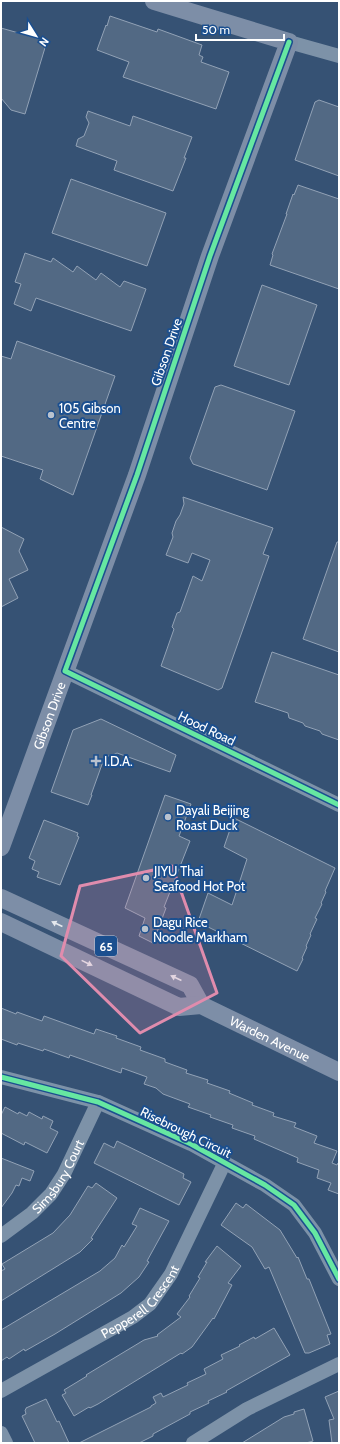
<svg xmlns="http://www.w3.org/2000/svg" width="340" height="1444" font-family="Cabin,sans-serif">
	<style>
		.building { fill: #526984; stroke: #92a2b6 }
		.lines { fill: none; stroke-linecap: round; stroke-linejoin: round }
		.minor { stroke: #7d92a8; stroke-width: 14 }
		.major { stroke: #7d8ea7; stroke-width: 18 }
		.cycleway-casing { stroke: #1b4f8f; stroke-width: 8 }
		.cycleway { stroke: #66e7a1; stroke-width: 5 }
		.oneway { fill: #e5e8ed }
		.marked { fill: #e08cad; fill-opacity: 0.2; stroke: #e08cad; stroke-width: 3; stroke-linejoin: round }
		.poi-dot { fill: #b9c2ce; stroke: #1b4f8f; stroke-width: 1.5 }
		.labels { text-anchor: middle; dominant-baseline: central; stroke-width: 4; stroke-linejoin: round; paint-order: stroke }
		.shield { fill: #1b4f8f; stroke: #bbcadd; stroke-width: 1 }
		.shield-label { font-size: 12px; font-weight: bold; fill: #fff }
		.street-label { font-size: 13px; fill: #fff; stroke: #1b4f8f }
		.poi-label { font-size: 13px; fill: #fff; stroke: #1b4f8f; text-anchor: start }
	</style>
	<rect width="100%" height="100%" fill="#365274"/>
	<path class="building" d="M110 16 157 32 158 29 202 45 199 55 203 57 201 62 229 72 216 109 123 77 129 62 97 50 106 25 107 26Z
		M1 28 47 41 25 114 11 110 1 98Z
		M319 100 339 107V176L295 160 315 102Z
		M88 111 130 126 133 116 192 137 184 158H186L173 191 114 170 117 161 76 146 78 139 84 136 89 123 86 117Z
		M71 179 166 213 147 266 52 233Z
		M298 185 339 199V289L270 265 273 255 272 254 287 214H286L293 194 294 195Z
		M25 253 51 262 53 258 73 272 77 266 96 280 101 273 120 287 124 281 146 289 131 331 36 298 31 311 14 304 21 284 15 282Z
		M262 285 317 305 289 385 234 366Z
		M17 341 115 376 73 495 40 479 43 470 1 456V356L11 359Z
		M221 385 295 411 267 490 193 464 190 458 215 387Z
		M183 497 273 528 263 554 269 556 223 685 222 688 218 690 161 666 174 629 172 627 177 613 180 612 193 576 202 581 210 560 192 553 188 563 166 555 173 537 172 533 176 521 180 515 184 504Z
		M1 527 24 539 19 551 28 570 9 579 18 598 1 607Z
		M337 542H339V652L303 639Z
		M272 652 339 675V740L322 734 320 731 305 726 303 723 289 718 288 713 255 702Z
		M101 719 176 755 170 772 117 753 111 756H105L91 795H92L88 805 51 792 73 730Z
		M165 795 191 804 179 836 190 841 164 907 166 908 153 943 139 936 145 918 125 908Z
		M234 818 335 868 325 891 326 892 321 903 322 904 315 918 317 919 310 934 311 935 306 946 307 947 302 958 303 959 297 971 198 922 208 893 232 905 247 859 224 847Z
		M44 820 78 833 77 836 79 837 60 885 37 877 39 872 32 869 35 861 29 858Z
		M1 1008 16 1014 17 1012 42 1021 44 1016 94 1034 96 1029 117 1036 116 1038 141 1047 140 1050 165 1059V1062L187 1070 186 1073 208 1080 207 1083 230 1091 229 1093 253 1103 252 1105 274 1113 273 1116 296 1123 294 1127 317 1136 314 1143 337 1151 332 1163 337 1165 338 1163H339V1194L328 1190 331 1183 317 1178 319 1170 297 1162 298 1158 254 1139 255 1136 232 1128 233 1125 210 1117 211 1115 188 1107 190 1104 163 1094 156 1088 144 1084 147 1077 122 1068 121 1073 70 1055 69 1058 44 1049 43 1051 18 1043 17 1045 1 1039Z
		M5 1107 18 1114 19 1112 27 1116 29 1112 42 1119 43 1116 53 1121 50 1128 58 1132 47 1153 25 1142 24 1145 1 1133V1115Z
		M117 1141 184 1174 183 1178 191 1182 179 1205 94 1163 104 1143 114 1148Z
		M1 1158 34 1171 30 1181 22 1178 19 1186 16 1185 12 1193 1 1208Z
		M96 1183 117 1198 91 1238 93 1239 80 1252 1 1301V1271L5 1269 2 1264 53 1233 70 1215 88 1186 92 1188Z
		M236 1203 243 1208 246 1204 280 1230 297 1258 298 1257 307 1279H309L331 1334 327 1335 330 1344 309 1353H305L269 1267 265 1269 252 1247 221 1225Z
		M140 1208 169 1221 147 1261 149 1262 139 1277 121 1293 55 1334 25 1351 24 1349 9 1359 7 1357 1 1361V1330L100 1271 115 1258 122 1245 124 1247 137 1226 132 1224Z
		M217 1246 241 1266 228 1283 232 1285 214 1319 213 1318 192 1347 182 1354 181 1353 98 1404 90 1408 89 1407 74 1416 62 1395 66 1393 64 1390 87 1376 86 1375 144 1340 158 1336 157 1335 181 1317 177 1314 190 1297 189 1296 200 1278 198 1277 207 1262H205Z
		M274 1328 290 1355 226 1391 227 1392 208 1401 209 1403 190 1412V1414L153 1434V1436L139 1443H79L151 1407V1406L156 1403 153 1397 161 1393 163 1397 188 1385 187 1383 206 1374 204 1369 223 1359 221 1355 240 1346 239 1345 254 1337 255 1339Z
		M339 1391V1443H332L329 1420 334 1419 325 1397Z
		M46 1399 57 1422 59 1421 69 1443H35L22 1416 26 1414 25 1410 26 1409V1408Z
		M304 1409 313 1441 306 1443H242L284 1417 294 1414V1412Z"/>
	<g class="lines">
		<g class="minor">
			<path d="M289 42 339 56"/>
			<path d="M65 671 339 805"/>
			<path d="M1 1077 98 1102 191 1144 265 1185 294 1205 315 1233 339 1279"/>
			<path id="s1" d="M1 1236 32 1213 51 1194 64 1174 98 1102"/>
			<path id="s2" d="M1 1391 133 1317 150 1304 171 1274 225 1162"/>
			<path d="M1 1433 6 1443"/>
			<path d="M193 1443 247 1409 339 1364"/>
		</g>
		<g class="major">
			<path id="s3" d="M1 847 137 475 210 256 289 42 154 1"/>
			<path d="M1 898 190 985 201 1005"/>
			<path id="s4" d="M1 922 179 1007 201 1005 339 1072"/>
		</g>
		<g class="cycleway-casing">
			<path id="cycleway" d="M289 42 210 256 137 475 65 671 339 805
				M1 1077 98 1102 191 1144 265 1185 294 1205 315 1233 339 1279"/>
		</g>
		<use href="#cycleway" class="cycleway"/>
	</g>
	<defs><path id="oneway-solid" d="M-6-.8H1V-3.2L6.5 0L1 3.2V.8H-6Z"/></defs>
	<g class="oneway">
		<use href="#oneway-solid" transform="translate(57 924) rotate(-155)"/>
		<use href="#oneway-solid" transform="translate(87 963) rotate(26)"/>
		<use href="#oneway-solid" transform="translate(176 978) rotate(-155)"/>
	</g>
	<path class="marked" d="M172 866 217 993 140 1033 61 956 80 886Z"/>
	<g class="poi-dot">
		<circle cx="51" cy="415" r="4"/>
		<path d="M94 755h4v4h4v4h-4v4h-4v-4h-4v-4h4z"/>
		<circle cx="168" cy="817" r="4"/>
		<circle cx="146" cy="878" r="4"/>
		<circle cx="145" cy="929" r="4"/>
	</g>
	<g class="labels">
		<rect class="shield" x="95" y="936" width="22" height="20" rx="3"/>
		<g class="shield-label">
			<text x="106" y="946">65</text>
		</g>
		<g class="street-label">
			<text transform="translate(166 352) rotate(-71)">Gibson Drive</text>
			<text stroke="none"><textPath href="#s3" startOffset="140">Gibson Drive</textPath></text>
			<text transform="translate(207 728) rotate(26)">Hood Road</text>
			<text stroke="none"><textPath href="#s4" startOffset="296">Warden Avenue</textPath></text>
			<text transform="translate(186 1132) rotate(26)">Risebrough Circuit</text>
			<text stroke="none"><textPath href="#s1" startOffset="84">Simsbury Court</textPath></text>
			<text stroke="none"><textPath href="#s2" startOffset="167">Pepperell Crescent</textPath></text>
		</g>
		<g class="poi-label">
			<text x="59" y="408">105 Gibson<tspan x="59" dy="15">Centre</tspan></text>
			<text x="104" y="761">I.D.A.</text>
			<text x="176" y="810">Dayali Beijing<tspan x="176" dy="15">Roast Duck</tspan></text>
			<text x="154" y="871">JIYU Thai<tspan x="154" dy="15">Seafood Hot Pot</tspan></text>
			<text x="153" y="922">Dagu Rice<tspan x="153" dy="15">Noodle Markham</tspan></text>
		</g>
	</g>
	<rect width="340" height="1444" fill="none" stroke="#ffffff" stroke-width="4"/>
	<g transform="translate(36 36) rotate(127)" stroke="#1b4f8f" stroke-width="3" paint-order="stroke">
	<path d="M0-3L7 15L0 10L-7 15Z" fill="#ffffff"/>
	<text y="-6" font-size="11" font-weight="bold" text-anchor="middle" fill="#ffffff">N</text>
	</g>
	<path d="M196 34v6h88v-6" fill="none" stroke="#ffffff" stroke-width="2"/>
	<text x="202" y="34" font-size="12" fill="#ffffff" stroke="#1b4f8f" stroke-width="3" paint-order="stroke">50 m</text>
</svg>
